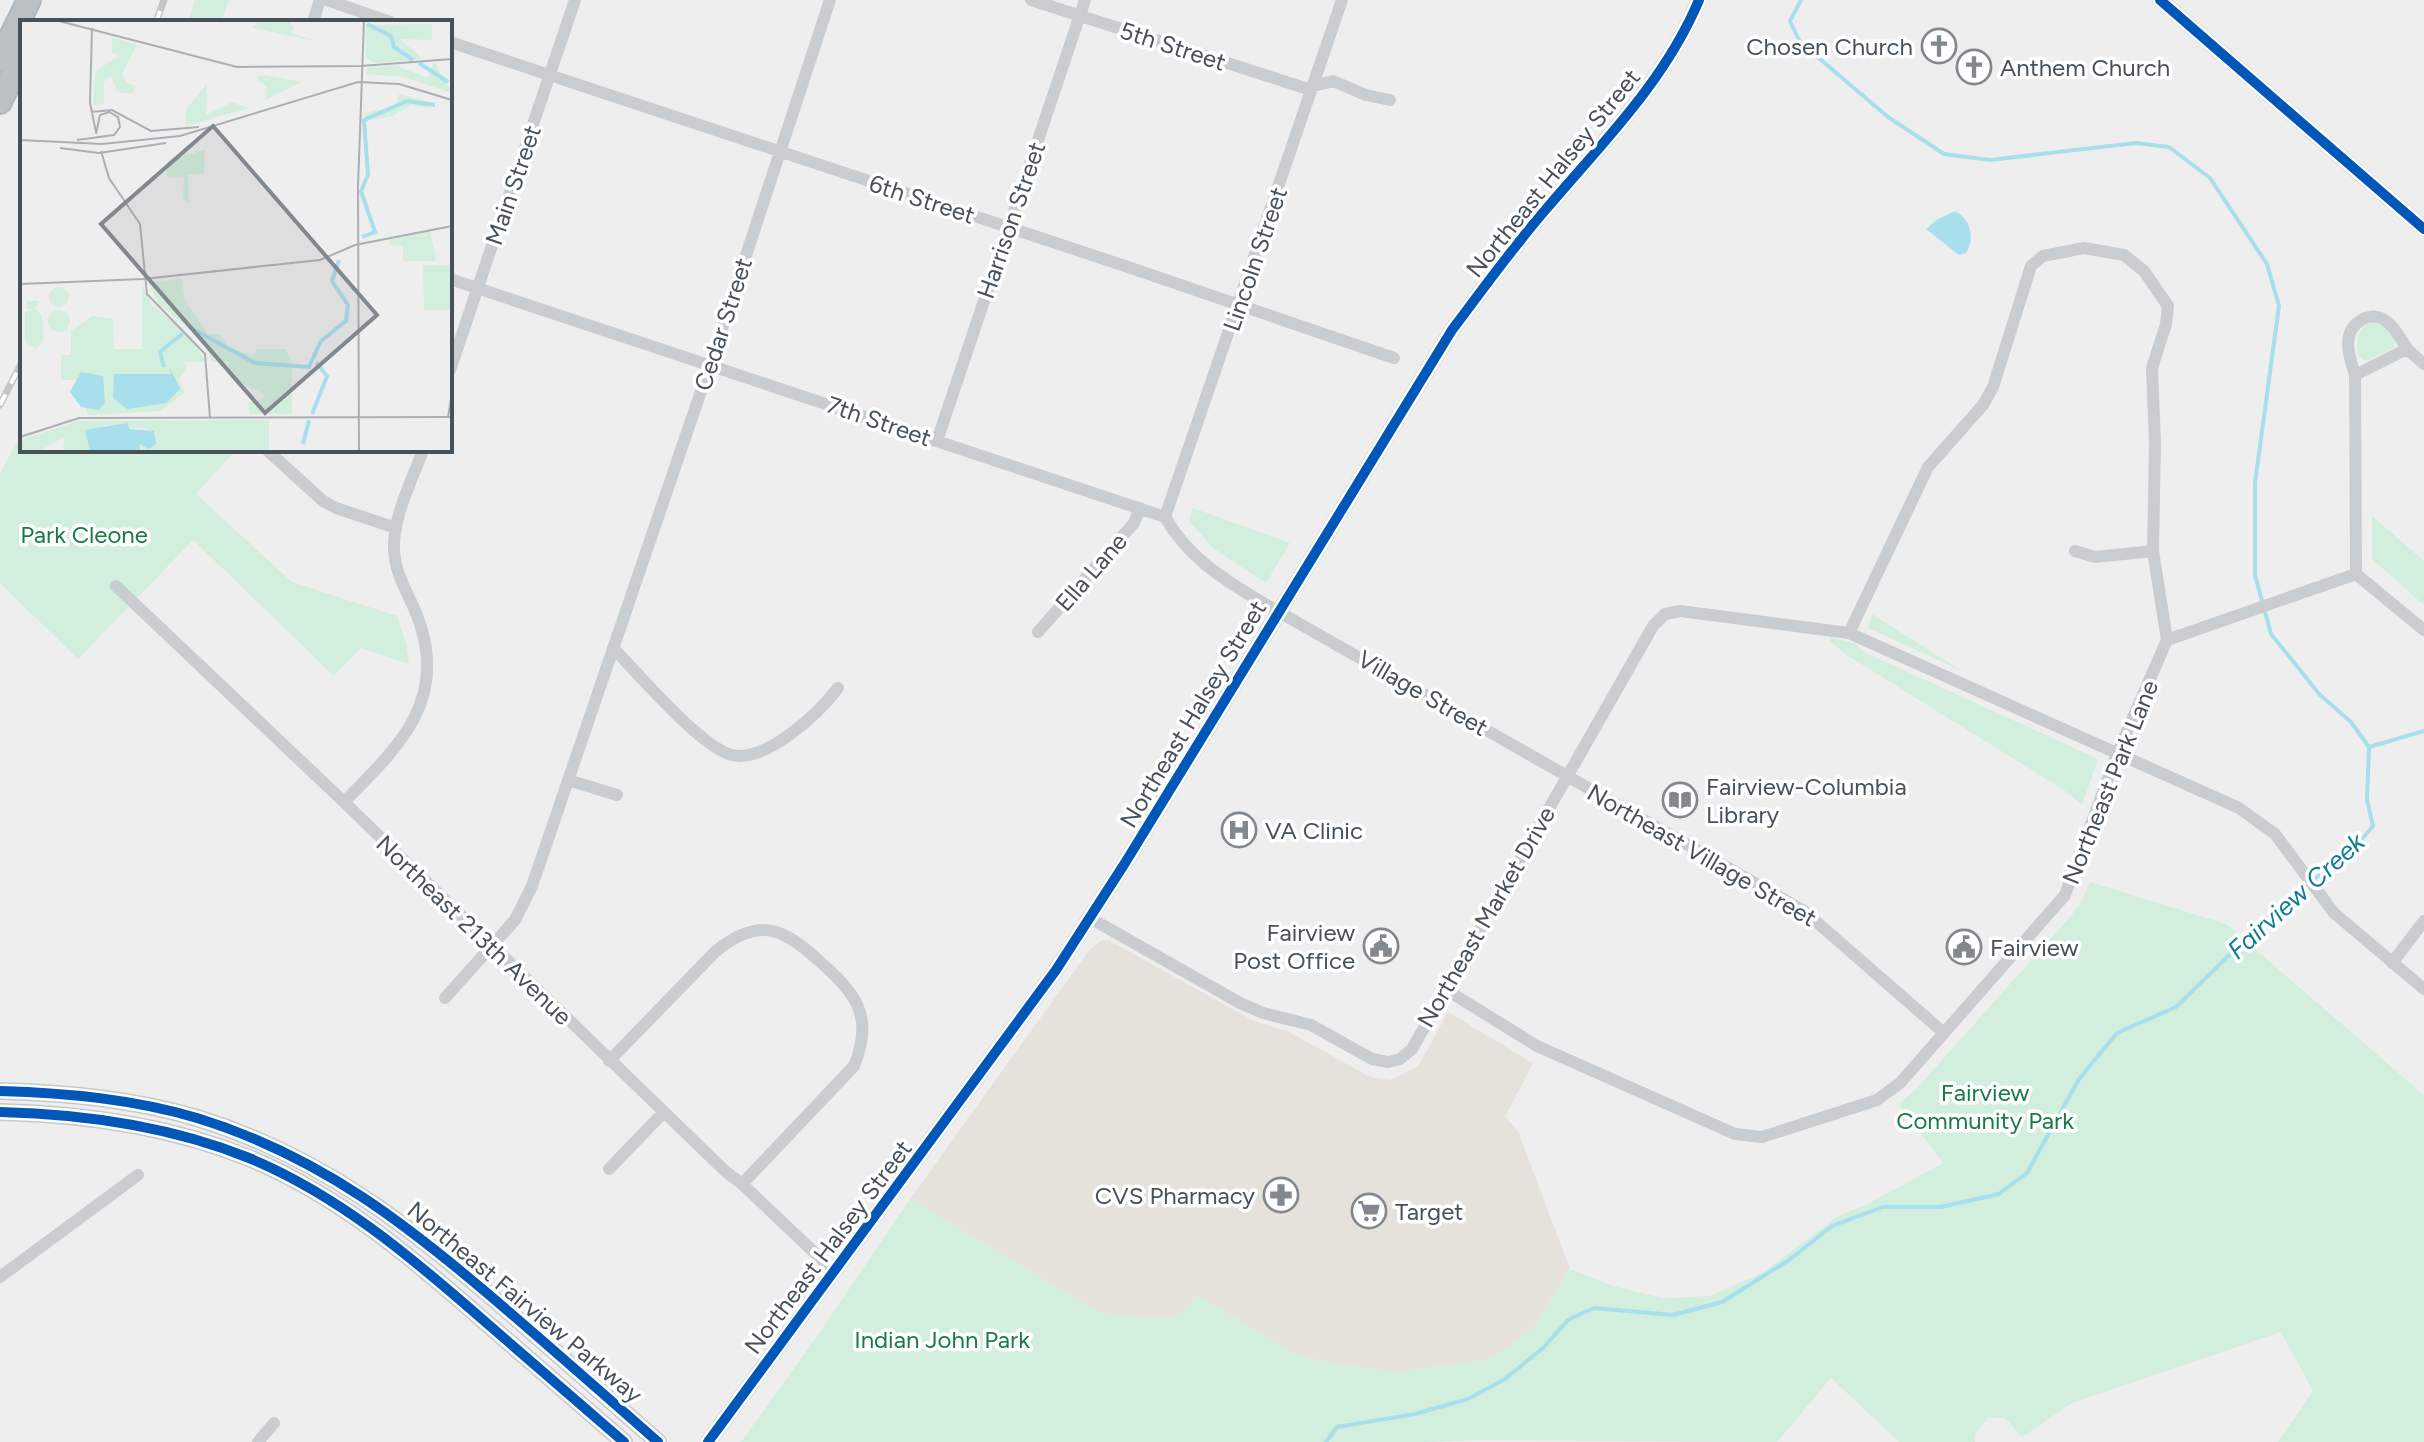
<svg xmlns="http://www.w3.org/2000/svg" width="2424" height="1442" font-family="Figtree,sans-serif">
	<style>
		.commercial { fill: #e4e2db }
		.green { fill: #d2eedc }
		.water { fill: #a7dfec }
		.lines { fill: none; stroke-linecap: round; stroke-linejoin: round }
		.stream { stroke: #a7dfec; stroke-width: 4 }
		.highway-casing { stroke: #b3b8be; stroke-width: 26 }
		.street { stroke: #cacdcf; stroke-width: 12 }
		.secondary { stroke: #caced1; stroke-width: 16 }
		.primary { stroke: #c5c9cd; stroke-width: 18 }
		.highway { stroke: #bbc0c4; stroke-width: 22 }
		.rail-casing { stroke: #c4c6c8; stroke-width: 7 }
		.rail { stroke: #fff; stroke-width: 4; stroke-dasharray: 12; stroke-linecap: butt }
		.cycleway-casing { stroke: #fff; stroke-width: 15 }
		.cycleway { stroke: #0057b8; stroke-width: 10 }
		.labels { text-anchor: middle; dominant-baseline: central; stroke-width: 7; stroke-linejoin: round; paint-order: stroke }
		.street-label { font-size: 24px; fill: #46515a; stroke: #fff }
		.poi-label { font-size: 24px; fill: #46515a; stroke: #fff; text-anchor: start }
		.park-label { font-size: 24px; fill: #177b47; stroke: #fff }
		.water-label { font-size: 26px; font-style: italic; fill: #0c7d98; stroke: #fff }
		.inset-river { fill: none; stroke: #a7dfec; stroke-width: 4 }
		.inset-road { fill: none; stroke: #abafb3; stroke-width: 2 }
		.view { fill: #81888e; fill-opacity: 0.15; stroke: #81888e; stroke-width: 4 }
		.inset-edge { fill: none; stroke: #46515a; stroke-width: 4 }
	</style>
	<rect width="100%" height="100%" fill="#efeeee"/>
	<path class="commercial" d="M1102 940 1110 941 1252 1020 1289 1032 1370 1077 1391 1080 1419 1065 1448 1012 1533 1063 1505 1117 1518 1131 1570 1269 1533 1328 1508 1348 1486 1360 1400 1372 1339 1365 1294 1354 1197 1295 1178 1317 1146 1319 1098 1312 910 1199 1090 949Z"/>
	<path class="green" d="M195 0H229L221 22H188Z
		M2371 322C2382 323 2394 333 2395 343L2392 349 2365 361 2358 356C2356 340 2356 330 2371 322Z
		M22 432V450H236L196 494 292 582 397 616 406 643 409 664 361 648 334 676 193 540 78 659 0 583V474Z
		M1193 508 1290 543 1266 583 1213 548 1189 521Z
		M2372 516 2424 561V605L2372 559Z
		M1872 614 1962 671 1868 628Z
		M1831 637 1855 644 1864 652 2096 758 2097 762 2082 805 2064 790 1845 654 1829 640Z
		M2090 882 2226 924 2424 1095V1442H2278L2313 1391 2281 1332 2072 1403 2022 1437 2005 1418 1989 1417 1975 1435V1442H1899L1831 1378 1777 1442 1484 1440 1423 1442H741L818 1335 910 1199 1098 1312 1146 1319 1178 1317 1197 1295 1294 1354 1339 1365 1400 1372 1486 1360 1508 1348 1533 1328 1570 1269 1613 1286 1662 1298 1710 1296 1762 1273 1838 1216 1868 1204 1943 1163 1899 1104 1917 1088 2071 916 2081 902Z"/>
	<path class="water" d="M1955 211C1971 219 1975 239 1966 253L1959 255 1926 229 1938 219Z"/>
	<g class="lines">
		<path class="stream" d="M2369 747 2424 731
			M1326 1442 1337 1427 1415 1414 1468 1399 1505 1379 1543 1348 1568 1320 1594 1308 1673 1315 1722 1302 1789 1260 1832 1226 1883 1207H1941L1999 1194 2027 1173 2079 1079 2117 1033 2176 1007 2288 898 2350 853 2373 826 2367 800 2369 747 2351 722 2320 695 2271 634 2255 575V483L2279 306 2267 264 2210 178 2169 147 2136 143 1990 160 1944 154 1888 117 1800 42 1790 21 1801 0"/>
		<g class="highway-casing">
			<path id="highway" d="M0 59 29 0
				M0 102 22 55"/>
		</g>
		<path class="street" d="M327 0 390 22
			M1031 0 1305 88 1333 81 1366 95 1390 100
			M313 22 320 0
			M450 42 1125 266 1394 358
			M450 279 1165 517C1187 556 1220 577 1258 600L1804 911 1944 1033
			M450 370 575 0
			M2355 375 2407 349
			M937 441 1085 0
			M267 450 323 501 336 508 396 528
			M1165 517 1342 0
			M2075 551 2095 557 2153 551
			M2356 574 2355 375C2349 356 2340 331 2363 319 2368 316 2376 316 2381 318 2393 324 2399 336 2406 347 2410 353 2418 358 2424 364
			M2356 574 2424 630
			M116 586 344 802 725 1171 742 1184 834 1271
			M1038 632 1134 523 1140 508
			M1849 633 1928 467 1983 405 1993 387 2031 266 2043 256 2084 248 2124 255 2144 271 2168 306 2166 324 2152 368 2155 443 2153 551 2167 640
			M613 648C637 672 701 748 732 755 766 763 819 713 838 688
			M568 780 617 795
			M344 802C395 750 447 704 420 624 412 598 395 578 394 549 393 516 412 481 423 450
			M1090 918 1240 1003 1263 1013 1311 1025 1372 1059 1388 1062 1400 1059 1412 1049 1653 626 1665 614 1680 611 1849 633 2239 808 2275 834 2334 913 2424 989
			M2392 963 2424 921
			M1445 989 1537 1046 1735 1134 1762 1137 1877 1100 1900 1083 2065 895 2117 754 2167 640 2356 574
			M445 998 515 920 532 886 710 365 830 0
			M609 1061 716 951C758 917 782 927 818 960 855 992 875 1016 854 1066L742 1184
			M609 1169 663 1113
			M0 1277 138 1175
			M258 1442 274 1423"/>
		<path class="secondary" d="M2160 0 2424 229
			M708 1442 1056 970 1125 863 1452 330C1483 289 1513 247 1547 208 1603 142 1665 81 1699 0"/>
		<path class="primary" d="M0 1091C67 1093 133 1099 197 1118 321 1156 411 1227 508 1311 558 1354 608 1398 658 1442
			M0 1112C85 1114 170 1126 249 1158 338 1195 410 1256 482 1319 530 1360 577 1401 624 1442"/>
		<use href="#highway" class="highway"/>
		<g class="rail-casing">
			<path id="rail" d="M156 22 164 0
				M0 405 22 362"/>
		</g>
		<use href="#rail" class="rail"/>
		<g class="cycleway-casing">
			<path id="cycleway" d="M2160 0 2424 229
				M0 1091C67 1093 133 1099 197 1118 321 1156 411 1227 508 1311 558 1354 608 1398 658 1442
				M0 1112C85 1114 170 1126 249 1158 338 1195 410 1256 482 1319 530 1360 577 1401 624 1442
				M708 1442 1056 970 1125 863 1452 330C1483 289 1513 247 1547 208 1603 142 1665 81 1699 0"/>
		</g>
		<use href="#cycleway" class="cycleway"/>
	</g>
	<defs>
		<g id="church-ring" transform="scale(1.8)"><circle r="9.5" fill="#fff" stroke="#81888e" stroke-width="1.5"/><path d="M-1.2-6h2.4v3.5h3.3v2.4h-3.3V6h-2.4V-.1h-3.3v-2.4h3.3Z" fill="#81888e"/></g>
		<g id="library-ring" transform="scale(1.8)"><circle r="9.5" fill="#fff" stroke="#81888e" stroke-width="1.5"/><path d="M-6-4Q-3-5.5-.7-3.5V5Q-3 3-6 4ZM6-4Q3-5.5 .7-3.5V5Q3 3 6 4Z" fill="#81888e"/></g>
		<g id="hospital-ring" transform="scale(1.8)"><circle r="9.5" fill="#fff" stroke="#81888e" stroke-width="1.5"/><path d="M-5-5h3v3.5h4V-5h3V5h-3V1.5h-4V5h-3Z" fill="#81888e"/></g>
		<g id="civic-ring" transform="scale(1.8)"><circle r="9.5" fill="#fff" stroke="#81888e" stroke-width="1.5"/><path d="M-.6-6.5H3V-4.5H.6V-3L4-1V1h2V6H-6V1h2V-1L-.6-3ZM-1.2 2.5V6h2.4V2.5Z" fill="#81888e"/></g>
		<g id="pharmacy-ring" transform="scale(1.8)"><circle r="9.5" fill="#fff" stroke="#81888e" stroke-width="1.5"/><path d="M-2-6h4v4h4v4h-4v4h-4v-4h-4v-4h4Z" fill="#81888e"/></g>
		<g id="supermarket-ring" transform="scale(1.8)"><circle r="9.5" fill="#fff" stroke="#81888e" stroke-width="1.5"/><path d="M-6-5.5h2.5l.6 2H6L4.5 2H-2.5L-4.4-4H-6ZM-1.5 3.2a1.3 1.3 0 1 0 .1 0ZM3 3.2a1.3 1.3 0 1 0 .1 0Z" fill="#81888e"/></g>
	</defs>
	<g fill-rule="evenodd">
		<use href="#church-ring" x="1939" y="46"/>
		<use href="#church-ring" x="1974" y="67"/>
		<use href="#library-ring" x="1680" y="800"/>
		<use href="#hospital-ring" x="1239" y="830"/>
		<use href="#civic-ring" x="1381" y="946"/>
		<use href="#civic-ring" x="1964" y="947"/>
		<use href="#pharmacy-ring" x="1281" y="1195"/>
		<use href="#supermarket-ring" x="1369" y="1211"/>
	</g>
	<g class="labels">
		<g class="street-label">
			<text transform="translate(1173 46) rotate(18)">5th Street</text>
			<text transform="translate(1553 173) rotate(-51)">Northeast Halsey Street</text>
			<text transform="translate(513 185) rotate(-71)">Main Street</text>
			<text transform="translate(922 199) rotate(18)">6th Street</text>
			<text transform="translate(1011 220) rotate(-71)">Harrison Street</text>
			<text transform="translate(1255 259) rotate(-71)">Lincoln Street</text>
			<text transform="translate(723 324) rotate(-72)">Cedar Street</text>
			<text transform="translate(879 421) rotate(19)">7th Street</text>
			<text transform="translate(1091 572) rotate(-49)">Ella Lane</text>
			<text transform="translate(1423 693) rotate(30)">Village Street</text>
			<text transform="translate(1193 714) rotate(-59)">Northeast Halsey Street</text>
			<text transform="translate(2110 782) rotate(-68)">Northeast Park Lane</text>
			<text transform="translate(1702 855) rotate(30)">Northeast Village Street</text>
			<text transform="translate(1486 917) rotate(-60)">Northeast Market Drive</text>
			<text transform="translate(474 930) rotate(44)">Northeast 213th Avenue</text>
			<text transform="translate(828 1247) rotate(-53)">Northeast Halsey Street</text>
			<text transform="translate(525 1302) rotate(40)">Northeast Fairview Parkway</text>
		</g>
		<g class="poi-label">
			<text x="1913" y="46" text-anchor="end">Chosen Church</text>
			<text x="2000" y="67">Anthem Church</text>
			<text x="1706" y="786">Fairview-Columbia<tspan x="1706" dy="28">Library</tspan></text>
			<text x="1265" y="830">VA Clinic</text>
			<text x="1355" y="932" text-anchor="end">Fairview<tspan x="1355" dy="28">Post Office</tspan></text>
			<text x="1990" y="947">Fairview</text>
			<text x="1255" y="1195" text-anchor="end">CVS Pharmacy</text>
			<text x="1395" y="1211">Target</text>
		</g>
		<g class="park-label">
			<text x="84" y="534">Park Cleone</text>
			<text x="1985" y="1092">Fairview<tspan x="1985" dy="28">Community Park</tspan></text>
			<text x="942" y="1339">Indian John Park</text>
		</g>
		<g class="water-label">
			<text transform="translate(2296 896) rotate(-42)">Fairview Creek</text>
		</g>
	</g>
	<g transform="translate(20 20)">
		<rect width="432" height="432" fill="#efeeee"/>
		<path d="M239 0H267L274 7 271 13 297 21 233 8ZM412 4V20L380 19 403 39 354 43 346 37V5ZM92 17 117 25 102 54 106 63 116 66 112 74 97 72 91 55 84 62V84L73 85 75 52 98 36 92 33ZM414 42 432 73 384 57 346 54 348 48 374 45 408 58ZM245 55 272 60 281 62 245 80 247 67 235 57ZM187 64 186 95 212 82 229 88 166 106V89ZM379 74 404 80 409 88 392 85 372 96 342 102 346 93 376 86ZM185 130 184 154 168 155 169 183 163 178 164 158 147 157 148 140ZM410 211 416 241H383V226L370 225V220ZM403 245H432V290H404ZM161 258 165 281 188 314H200L208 327 234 336 236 329H266L272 342V394H230L228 382 241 380 244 374 209 357V342H192L183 321 139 284 128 263ZM122 264 132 285 170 316 186 342H164L166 350 159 359 164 373 140 391 68 395 55 360H41V335H51V311L72 296 93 299 94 329H122ZM29 277a10 10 0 1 1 20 0a10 10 0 1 1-20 0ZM7 281H20L15 289 22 295 23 321 16 329 5 322V292L12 289H7ZM28 301a11 11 0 1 1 22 0a11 11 0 1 1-22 0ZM249 400V432H120L128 409 86 405 70 430 82 432H43L44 417 18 432H0V420L58 401Z" fill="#d2eedc"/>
		<path d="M150 348 160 369 146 383 107 389 93 378 94 354H151ZM61 352 83 356 85 382 79 390 61 387 50 372ZM107 403 110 409 134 411 136 424 129 429 120 424V432L70 431 65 410Z" fill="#a7dfec"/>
		<path class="inset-river" d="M347 4 371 16 374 27 393 40M399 43 428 62M342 217 355 212 341 171 348 155 344 100 387 81 415 85M169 307 235 343 289 347 301 321 326 301 328 285 312 261 319 240M144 347 140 332 163 313M292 394 307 356 296 342M283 424 289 400"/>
		<path class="inset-road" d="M35 0 217 47 341 46 432 39M72 8 70 83 76 112M71 92 92 90 131 111 179 107M0 120 82 124 160 116 338 62 379 64 432 80M57 120 94 115 100 107 98 97 89 92 80 95 76 114M40 128 79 133 146 123M81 131 89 158 120 204 127 274 185 334 190 398M123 259 300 240 335 225 432 206M0 264 123 259M428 397 432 373M0 417 59 398 432 397M339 432 338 167 344 0"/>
		<path class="view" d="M193 106 357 295 245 393 81 204Z"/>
		<rect width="432" height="432" class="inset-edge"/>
	</g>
</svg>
